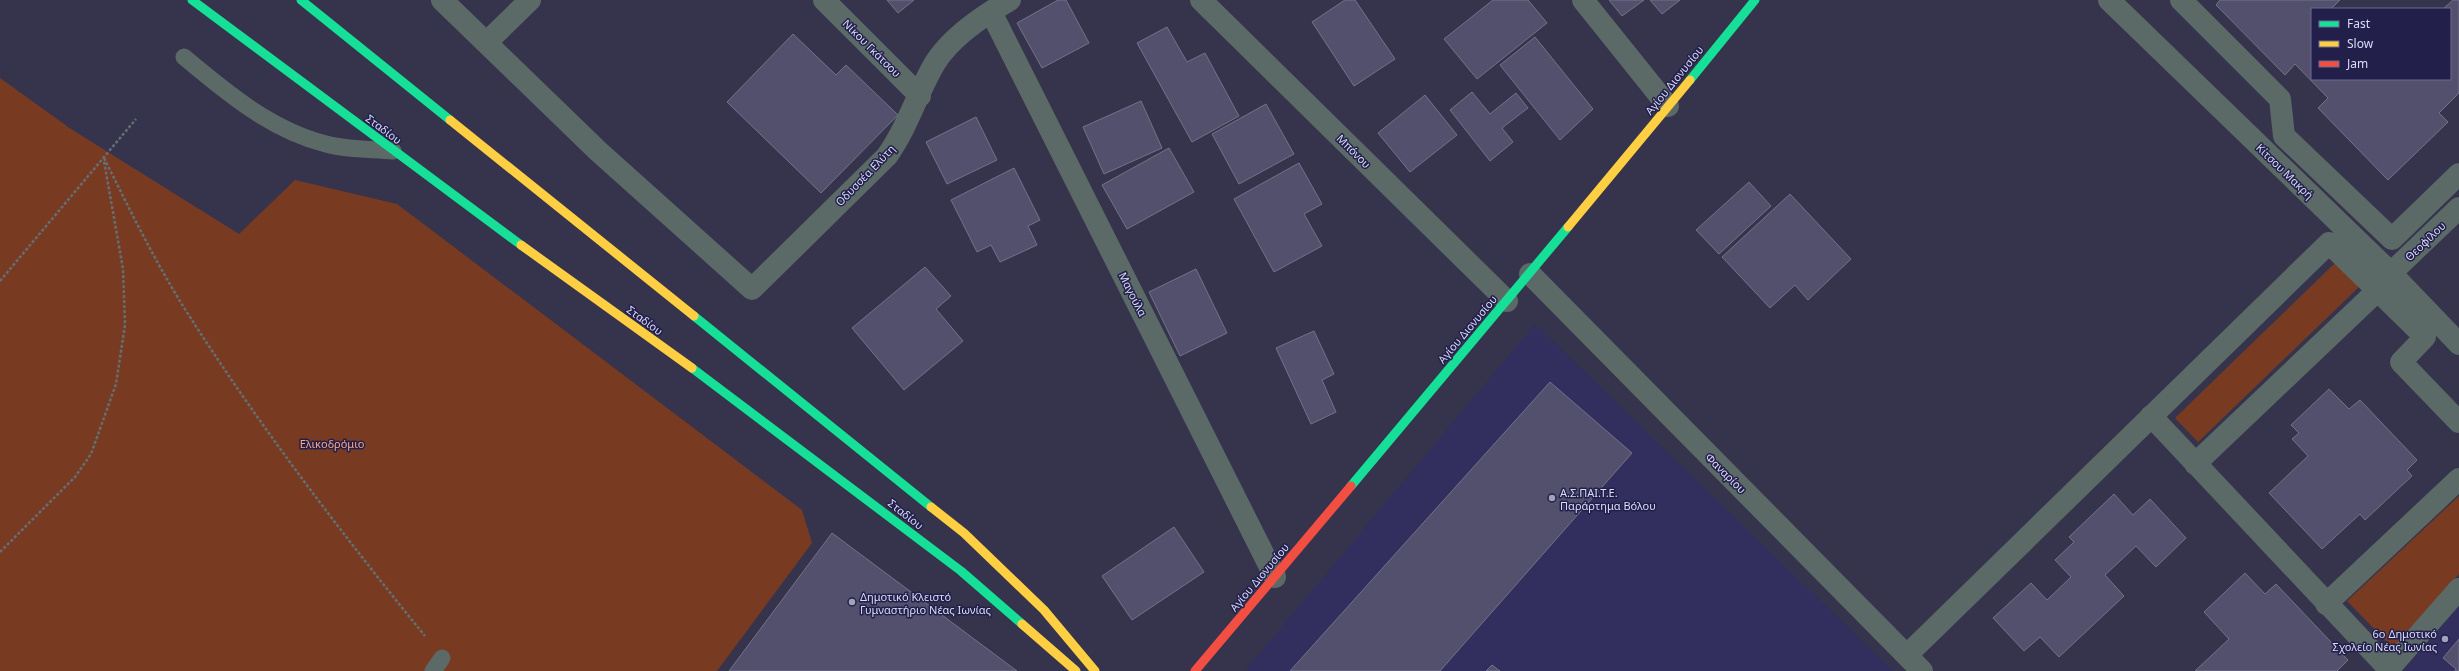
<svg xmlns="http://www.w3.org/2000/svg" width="2459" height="671" font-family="'Noto Sans',sans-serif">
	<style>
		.built { fill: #322f5f }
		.green { fill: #783b22 }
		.building { fill: #52506d; stroke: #737387 }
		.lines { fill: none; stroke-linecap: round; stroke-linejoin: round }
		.path { stroke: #656e71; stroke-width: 2.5; stroke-dasharray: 3 2; stroke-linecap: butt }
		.lane { stroke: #5b6a66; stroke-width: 17 }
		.street { stroke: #5b6a66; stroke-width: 22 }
		.fast { stroke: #16e098; stroke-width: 9 }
		.slow { stroke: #ffcf43; stroke-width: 9 }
		.jam { stroke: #f24e42; stroke-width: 9 }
		.poi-dot { fill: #a1a2bc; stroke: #221f4b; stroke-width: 1.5 }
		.labels { text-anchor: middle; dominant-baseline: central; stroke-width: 3; stroke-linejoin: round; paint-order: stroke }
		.street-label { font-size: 11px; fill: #dbddf9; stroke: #221f4b }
		.park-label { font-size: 11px; fill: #f9a785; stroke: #221f4b }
		.poi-label { font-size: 11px; fill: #dbddf9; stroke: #221f4b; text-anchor: start }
	</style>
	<rect width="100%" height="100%" fill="#35344c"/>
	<path class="built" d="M1535 324 1893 671H1245Z
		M2459 606V671H2403Z"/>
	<path class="green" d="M0 78 71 129 239 234 295 180 397 204 802 510 812 543 717 671H0Z
		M2338 260 2361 285 2198 442 2175 418Z
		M2459 496V574L2393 648 2347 601Z"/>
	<path class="building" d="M887 0H914L898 13Z
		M1058 0H1066L1089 43 1042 68 1017 23Z
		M1345 0H1355L1395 59 1354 86 1312 22Z
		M1493 0H1528L1547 23 1477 79 1444 39Z
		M1609 0H1644L1622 16Z
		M1650 0H1680L1662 14Z
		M2220 0H2340L2331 9H2312V79H2450V9H2443L2453 0H2459V93L2439 113 2448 122 2388 180 2318 108 2328 98 2295 64 2285 75 2216 5Z
		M1167 27 1187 62 1205 53 1239 116 1192 142 1137 43Z
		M793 34 836 75 846 65 898 115 821 193 727 102Z
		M1535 37 1593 109 1560 140 1500 65Z
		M1472 92 1490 114 1516 93 1528 108 1502 128 1513 142 1490 161 1450 110Z
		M1425 95 1457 135 1410 172 1378 133Z
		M1141 101 1162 148 1104 174 1083 127Z
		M1266 104 1294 154 1239 184 1212 134Z
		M976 117 997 160 947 184 926 142Z
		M1169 148 1194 192 1127 229 1102 185Z
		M1299 163 1322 204 1304 214 1322 246 1274 272 1234 199Z
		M1014 168 1040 220 1028 226 1037 245 1000 262 991 245 977 252 951 200Z
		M1749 182 1771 206 1719 254 1696 230Z
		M1790 194 1851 259 1808 300 1795 285 1770 308 1722 257Z
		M925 267 951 296 936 309 963 341 904 390 852 328Z
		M1196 269 1227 333 1180 356 1149 292Z
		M1314 331 1334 374 1322 380 1336 412 1311 424 1276 348Z
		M1550 382 1632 453 1440 671H1290Z
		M2329 389 2349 409 2360 400 2417 460 2407 470 2412 476 2365 520 2360 514 2322 549 2269 493 2308 456 2292 439 2299 433 2291 425Z
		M2114 494 2133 515 2150 499 2186 538 2156 567 2136 546 2105 575 2124 596 2059 657 2040 637 2024 651 1993 618 2031 583 2047 600 2071 577 2055 560 2074 542 2069 537Z
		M1174 527 1204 572 1132 620 1102 576Z
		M832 533 1017 671H729Z
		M2245 573 2265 594 2276 584 2348 660 2337 671H2195L2229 639 2204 612Z
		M2459 639V671H2455L2456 669 2443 658Z
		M1492 665 1500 671H1486Z"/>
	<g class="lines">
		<path class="path" d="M104 158C131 212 157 266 190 317 261 428 342 534 425 636
			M0 281 136 119
			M0 552 75 477 91 454 116 384 125 325 123 269 104 161"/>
		<path class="lane" d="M184 57C227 93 271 130 326 144 347 150 372 149 393 151
			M433 671 442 658"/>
		<path class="street" d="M442 0 598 151 752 289 887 156C908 127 917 93 935 63 951 37 984 15 1010 0
			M824 0 920 96
			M1201 0 1507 301
			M1583 0 1668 106
			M2109 0 2391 273 2459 344
			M2181 0 2280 99 2284 136 2392 239 2459 174
			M991 12 1275 577
			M487 42 530 0
			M2391 273 2459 208
			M1530 274 1922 671
			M2151 416 2389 669
			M2195 464 2377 291
			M2326 604 2459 479
			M1907 655 2329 243 2425 337 2401 362 2459 422
			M2387 671 2459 589"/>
		<path class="fast" d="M192 0 521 245
			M301 0 450 120
			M1690 80 1755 0
			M694 316 931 507
			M692 368 961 571 1022 624
			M1351 486 1568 227"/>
		<path class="slow" d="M450 120 694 316
			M1568 227 1690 80
			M521 245 692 368
			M931 507 964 533 1044 610 1095 671
			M1022 624 1076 671"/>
		<path class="jam" d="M1195 671 1351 486"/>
	</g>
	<g class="poi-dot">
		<circle cx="1552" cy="498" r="4"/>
		<circle cx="852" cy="602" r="4"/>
		<circle cx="2445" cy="639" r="4"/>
	</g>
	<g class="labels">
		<g class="street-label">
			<text transform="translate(872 48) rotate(45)">Νίκου Γκάτσου</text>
			<text transform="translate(1674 80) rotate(-51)">Αγίου Διονυσίου</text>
			<text transform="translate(384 129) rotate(37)">Σταδίου</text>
			<text transform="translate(1354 151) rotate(45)">Μπόνου</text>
			<text transform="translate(2285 171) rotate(44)">Κίτσου Μακρή</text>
			<text transform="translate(865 175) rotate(-46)">Οδυσσέα Ελύτη</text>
			<text transform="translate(2425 241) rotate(-44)">Θεοφίλου</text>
			<text transform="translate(1133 294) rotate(63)">Μαγούλα</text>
			<text transform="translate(645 320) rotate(36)">Σταδίου</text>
			<text transform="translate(1467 329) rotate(-50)">Αγίου Διονυσίου</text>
			<text transform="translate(1726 473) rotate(45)">Φαναρίου</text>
			<text transform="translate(906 514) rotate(38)">Σταδίου</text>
			<text transform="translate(1259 577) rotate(-50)">Αγίου Διονυσίου</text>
		</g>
		<g class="park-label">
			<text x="332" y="443">Ελικοδρόμιο</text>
		</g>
		<g class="poi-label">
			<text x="1560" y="492">Α.Σ.ΠΑΙ.Τ.Ε.<tspan x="1560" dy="13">Παράρτημα Βόλου</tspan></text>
			<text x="860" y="596">Δημοτικό Κλειστό<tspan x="860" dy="13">Γυμναστήριο Νέας Ιωνίας</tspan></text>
			<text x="2437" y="633" text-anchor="end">6ο Δημοτικό<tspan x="2437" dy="13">Σχολείο Νέας Ιωνίας</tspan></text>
		</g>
	</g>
	<rect x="2311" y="8" width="140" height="72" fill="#221f4b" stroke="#6c6b91"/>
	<rect x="2319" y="21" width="20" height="6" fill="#16e098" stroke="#6c6b91"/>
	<text x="2347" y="28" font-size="12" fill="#dbddf9">Fast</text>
	<rect x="2319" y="41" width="20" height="6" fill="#ffcf43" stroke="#6c6b91"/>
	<text x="2347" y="48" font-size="12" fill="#dbddf9">Slow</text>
	<rect x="2319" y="61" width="20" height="6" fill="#f24e42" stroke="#6c6b91"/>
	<text x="2347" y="68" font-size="12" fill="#dbddf9">Jam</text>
</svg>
